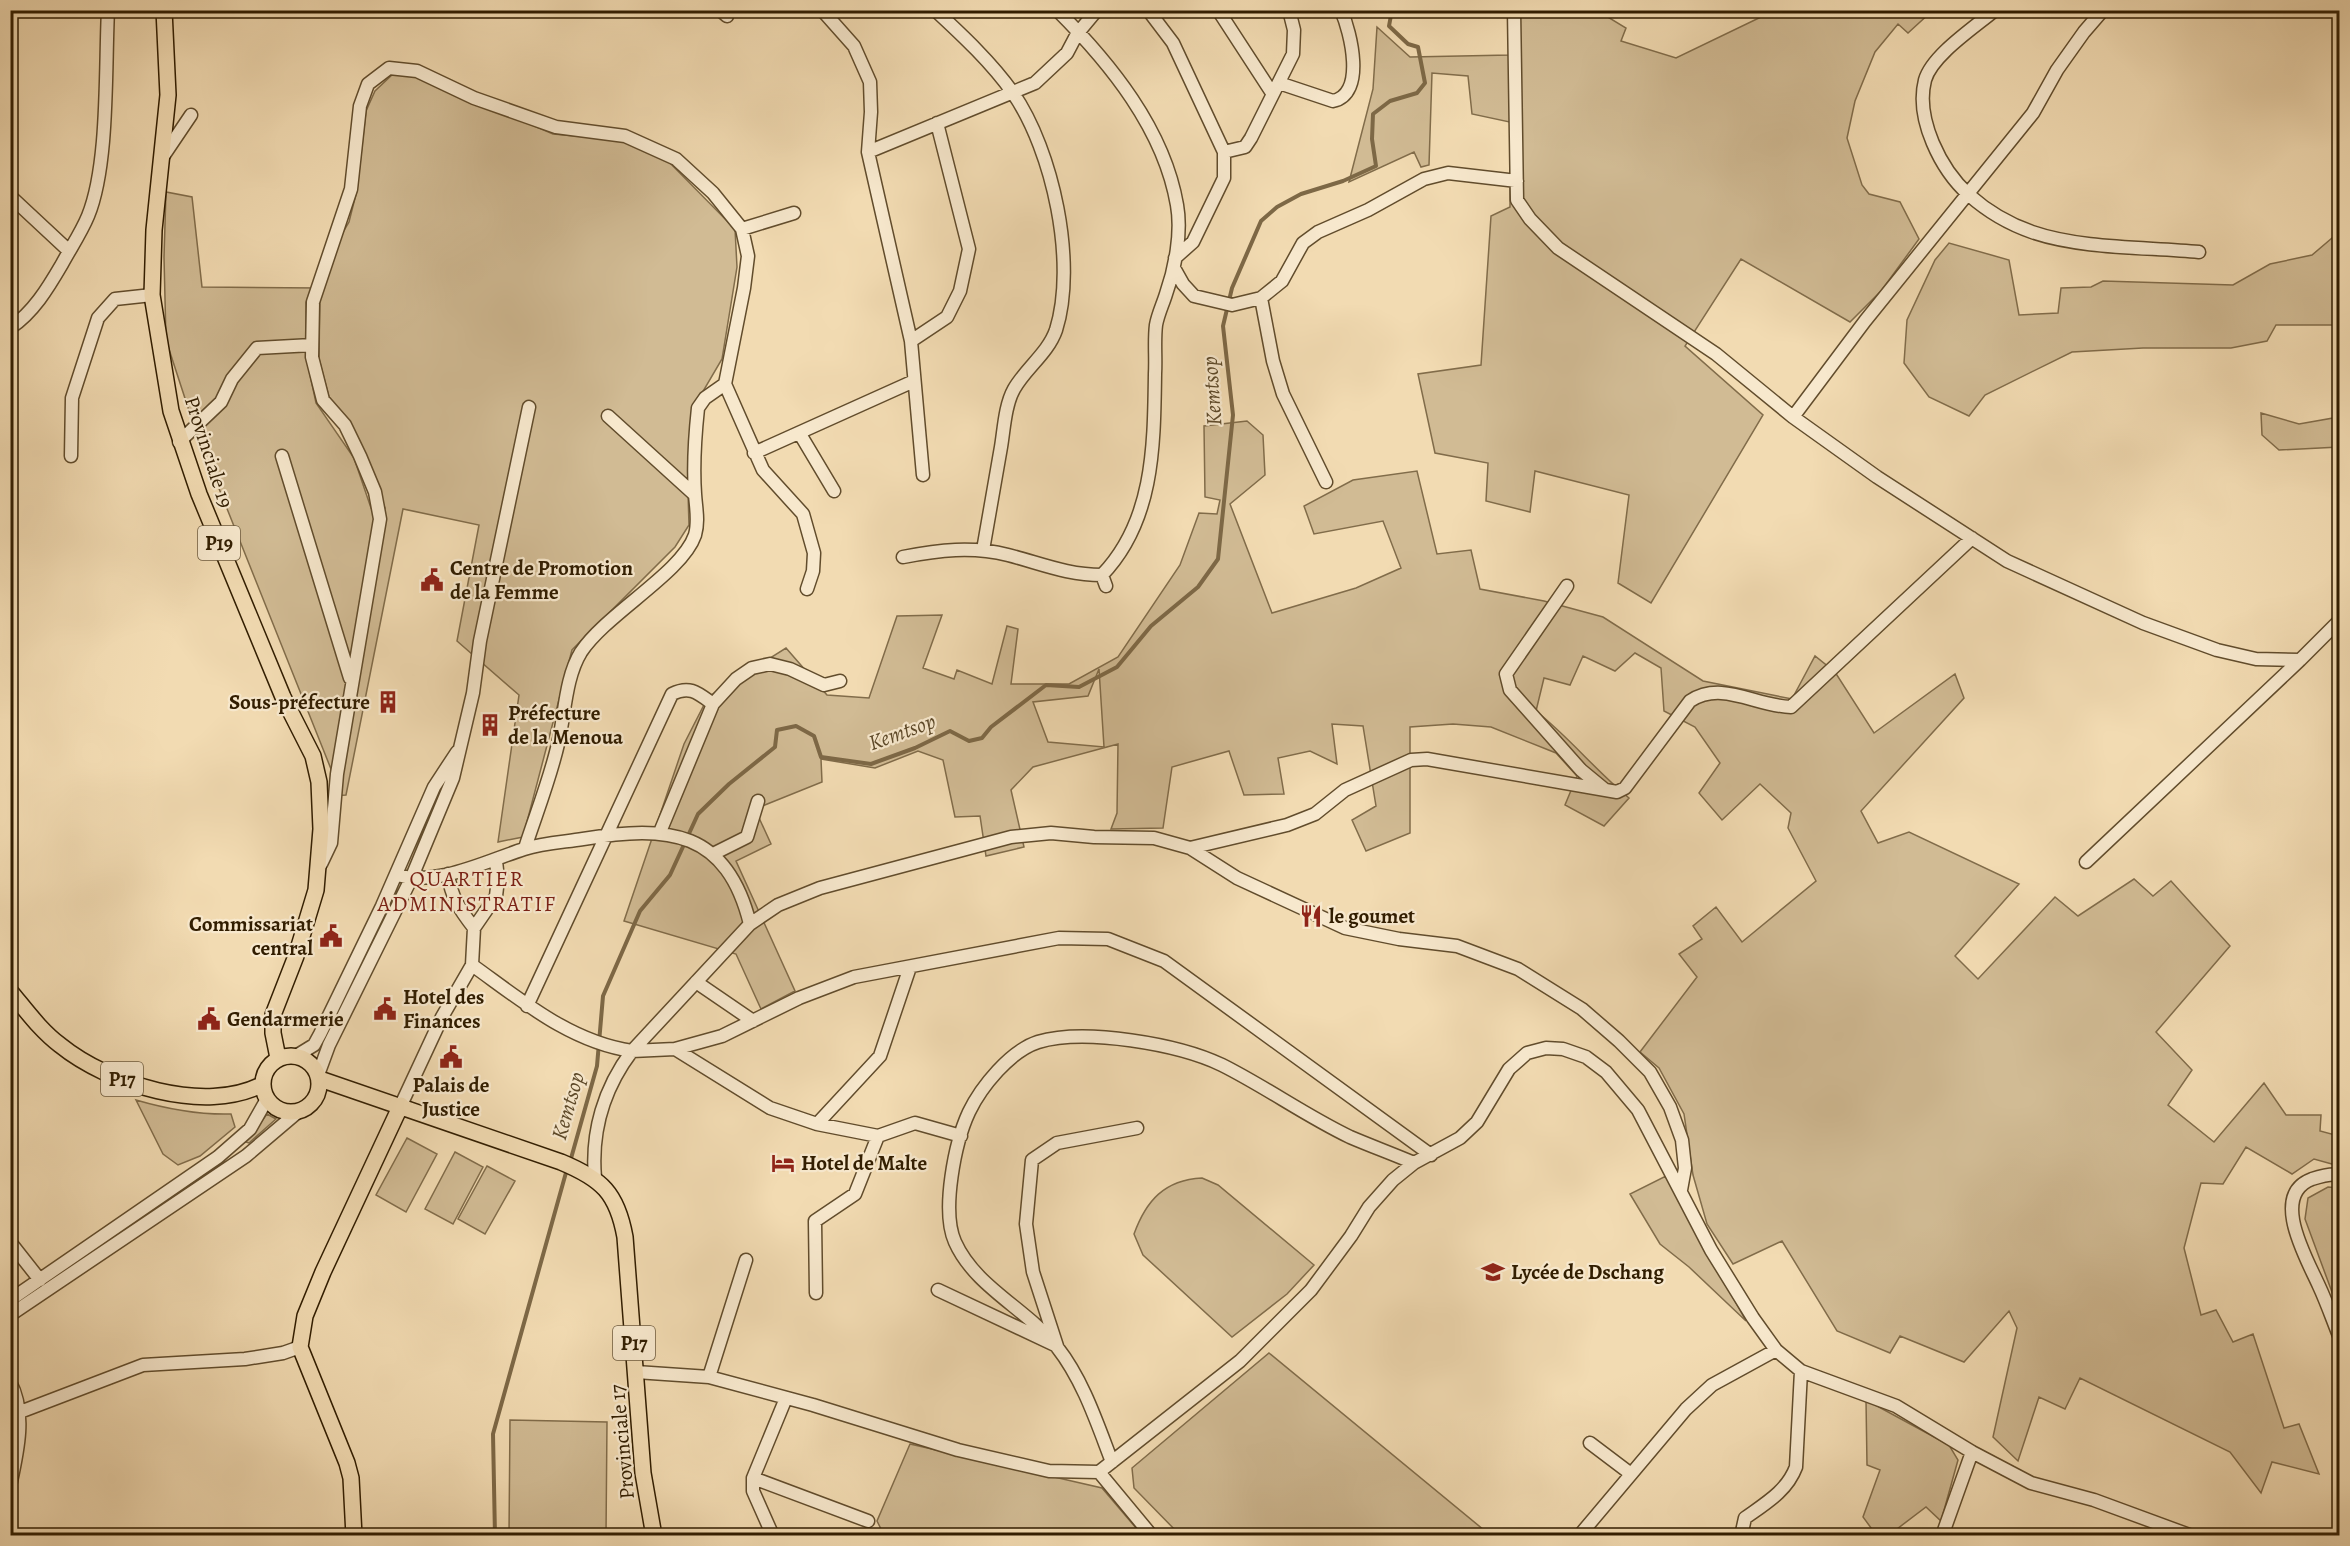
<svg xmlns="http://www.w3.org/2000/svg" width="2350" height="1546" font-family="Alegreya,serif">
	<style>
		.green { fill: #d1bb94; stroke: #816c4a; stroke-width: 1.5; fill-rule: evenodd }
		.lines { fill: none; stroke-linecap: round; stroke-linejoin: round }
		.stream { stroke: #7d6846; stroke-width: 4 }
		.minor-casing { stroke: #614c2c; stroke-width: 15 }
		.major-casing { stroke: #311d00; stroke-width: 18 }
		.minor { stroke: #f7e8cd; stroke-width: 12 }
		.major { stroke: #f2dbb2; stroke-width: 15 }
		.labels { text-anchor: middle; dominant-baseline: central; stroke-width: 4.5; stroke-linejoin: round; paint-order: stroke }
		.shield { fill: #f7e8cd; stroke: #6c5a3e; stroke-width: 1.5 }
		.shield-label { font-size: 20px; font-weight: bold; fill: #311d00 }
		.street-label { font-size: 21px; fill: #311d00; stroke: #f7e8cd }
		.poi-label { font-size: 21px; font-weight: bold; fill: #311d00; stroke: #f7e8cd; text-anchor: start }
		.water-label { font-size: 22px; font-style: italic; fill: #5d4929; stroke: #f7e8cd }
		.neighbourhood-label { font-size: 22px; letter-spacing: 1.5px; fill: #7a1f14; stroke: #f7e8cd }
	</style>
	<rect width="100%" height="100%" fill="#f2dbb2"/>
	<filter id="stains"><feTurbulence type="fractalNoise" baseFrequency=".00333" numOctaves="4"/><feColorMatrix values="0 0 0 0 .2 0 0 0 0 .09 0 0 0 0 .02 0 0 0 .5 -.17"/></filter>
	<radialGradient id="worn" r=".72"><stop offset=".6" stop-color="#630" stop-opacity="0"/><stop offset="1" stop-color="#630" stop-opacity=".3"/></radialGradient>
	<path class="green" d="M1509 11H1598L1626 28 1621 41 1676 58 1763 16 1782 11H1932L1908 33 1898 24 1875 52 1855 101 1847 138 1862 185 1869 194 1900 202 1919 239 1881 291 1850 322 1741 259 1685 346 1763 415 1651 603 1618 583 1629 495 1535 471 1530 512 1486 501 1488 463 1435 453 1418 374 1481 365 1491 216 1510 207V122L1472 114 1468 76 1432 73 1429 165 1421 167 1414 152 1349 182 1373 89 1377 27 1410 57 1510 55Z
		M394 73 416 76 553 134 621 140 669 162 735 229 737 267 722 359 695 405 688 493 689 525 675 547 572 650 523 837 498 842 519 695 457 641 479 525 403 509 346 795 330 796 331 769 194 426 166 340 164 257 166 192 192 197 202 287 320 288 329 256 349 222 357 190 366 111 375 91ZM320 289 319 359 330 401 351 424 385 508H371L354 458 316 403 306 356V302Z
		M2339 232V336L2334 325H2276L2267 341 2231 348H2143L2072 352 1985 395 1969 416 1929 397 1904 363 1907 320 1935 260 1949 243 2009 260 2019 315 2058 313 2061 288 2091 287 2103 281 2233 285 2270 264 2312 255Z
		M2261 413 2299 424 2339 417V447L2279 450 2262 435Z
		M1247 421 1263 435 1265 475 1230 504 1272 613 1356 588 1401 568 1383 521 1314 534 1304 506 1353 480 1417 471 1437 554 1471 550 1480 589 1544 601 1603 617 1703 681 1792 699 1815 656 1835 672 1874 733 1955 674 1964 698 1861 811 1878 843 1909 832 2019 884 1955 956 1978 979 2055 897 2078 916 2134 879 2153 896 2171 881 2230 946 2156 1032 2192 1070 2168 1105 2214 1142 2264 1083 2286 1115H2321L2320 1131 2339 1136V1166L2314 1159 2292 1174 2246 1147 2223 1184 2201 1183 2184 1248 2201 1315 2216 1310 2233 1342 2253 1334 2284 1428 2299 1424 2319 1474 2272 1462 2261 1493 2230 1452 2080 1378 2065 1409 2039 1397 2018 1461 1993 1437 2017 1328 2009 1311 1964 1362 1900 1336 1890 1353 1837 1331 1782 1241 1733 1264 1707 1224 1693 1175 1684 1114 1659 1068 1640 1052 1697 977 1679 954 1702 939 1693 926 1716 907 1742 942 1816 881 1788 828 1791 813 1760 784 1722 820 1699 793 1720 763 1695 727 1664 711 1661 668 1635 653 1615 671 1583 656 1570 685 1544 678 1536 711C1570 738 1596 771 1629 798L1604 826 1565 805 1577 776 1556 753 1491 727 1453 724 1410 727V833L1366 851 1352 820 1376 806 1363 726 1332 724 1337 764 1310 751 1278 758 1284 794 1244 795 1229 751 1172 767 1163 828 1111 829 1117 813 1118 744 1033 767 1011 790 1024 847 986 856 980 816 955 817 943 760 918 751 875 768 821 759 822 782 755 809 771 844 736 861 795 991 761 1009 736 954 624 921 684 744 708 697 786 648 827 695 869 698 897 616 942 615 923 668 954 679 957 670 992 684 1007 626 1018 629 1011 684H1069L1118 657 1180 565 1199 513 1217 514 1220 500 1205 497 1204 426ZM1099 669 1104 747 1048 742 1033 702 1088 696Z
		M136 1100C167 1109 198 1115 231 1114L235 1127 200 1156 178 1165 163 1154Z
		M267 1114 276 1119 249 1143 246 1142Z
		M407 1138 437 1154 406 1212 376 1195Z
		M455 1152 483 1167 453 1224 425 1209Z
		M487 1166 515 1181 485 1234 458 1219Z
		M1666 1176 1746 1321 1689 1267 1660 1244 1630 1194Z
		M1202 1178 1218 1185 1314 1265 1287 1294 1232 1337 1143 1255 1134 1234C1146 1201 1164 1180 1202 1178Z
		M2328 1187 2339 1188V1311L2305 1219 2308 1198Z
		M1269 1353 1490 1535H1180L1134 1488 1132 1468Z
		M1866 1400 1949 1445 1958 1460 1941 1521 1926 1507 1889 1535 1877 1536 1863 1517 1880 1470 1867 1465Z
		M510 1420 607 1422 606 1535H509Z
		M910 1444 1102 1488 1142 1535H884L877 1521Z"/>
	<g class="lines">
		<path class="stream" d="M570 1162 597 1066 603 996 640 911 670 875 698 814 729 784 775 747 777 730 796 726 814 736 821 757 871 764 915 748 950 731 969 741 982 738 991 727 1046 685 1079 687 1117 667 1151 626 1198 587 1218 559 1233 415 1223 326 1232 288 1261 221 1277 207 1301 194 1343 181 1376 166 1372 139 1373 114 1390 101 1417 93 1425 83 1418 47 1408 44 1389 26 1392 10
			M495 1536 493 1434 567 1169"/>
		<g class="minor-casing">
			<path id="minor" d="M720 10 727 16
				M822 10 854 46 870 82 871 112 868 152 911 341 923 475
				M935 10C962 35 992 63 1013 93 1053 151 1077 263 1056 330 1048 353 1026 368 1014 389 1005 405 1004 429 1001 447 995 481 989 516 983 550
				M1057 10C1110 63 1164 129 1177 205 1182 233 1175 268 1166 294 1163 304 1158 314 1156 325 1154 341 1156 358 1155 374 1154 446 1154 521 1102 575L1106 586
				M1148 10 1173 43 1224 152V178L1193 242 1175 258
				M1218 10 1272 93
				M1514 10 1517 200 1530 219 1558 248 1716 354 1793 417 1877 477 2007 561 2143 623 2217 650 2256 659 2300 660 2340 620
				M1995 10C1975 27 1932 55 1925 80 1915 119 1941 170 1969 195 1987 211 2009 224 2032 232 2081 249 2147 247 2199 252
				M10 41V61
				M1279 83 1333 101C1366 94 1351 33 1341 10
				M868 152 1035 83 1067 53 1077 34 1097 10
				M1224 152 1245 147 1251 138 1293 54 1294 30 1289 10
				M162 158 191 115
				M10 196 69 251
				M742 229 794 213
				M1174 268 1183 284 1194 296 1232 305 1261 298 1282 281 1303 243 1318 232 1368 210 1424 179 1448 173 1517 181
				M1261 298 1273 361 1283 394 1326 482
				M10 328C33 313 48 288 62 264 70 249 81 233 88 216 109 165 105 68 108 10
				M911 341 947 317 960 291 969 249 937 123
				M608 416 695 495
				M1793 417 1865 321 2033 113 2057 70 2084 32 2103 10
				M800 434 834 491
				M179 442 221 402 232 379 257 348 312 345
				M754 453 914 381
				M71 456 72 398 98 318 115 299 152 295
				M282 456 350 678
				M903 557C939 550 972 546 1008 555 1040 563 1067 575 1102 575
				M1567 586 1506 674 1510 690 1581 770 1604 789
				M660 832 713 704 736 679 752 668 770 664 790 669 824 685 840 681
				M525 848C536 814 550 779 558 744 565 715 565 678 581 652 607 613 682 573 695 535 699 521 696 509 695 494 693 466 695 436 698 408L705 398 725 384
				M1190 848 1287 825 1315 814 1345 790 1411 760 1427 759 1617 792 1625 788 1690 701C1722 680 1755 706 1791 707L1972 538
				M713 854 747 837 758 801
				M2086 862 2300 660
				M321 864 331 843 337 774 380 519 375 492 360 456 345 425 323 400 312 357 313 302 351 189 360 106 368 84 389 68 417 71 474 98 556 127 625 136 676 159 713 193 742 229 748 256 744 288 725 384 763 470 803 514 814 553 813 571 807 589
				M448 874C451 897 460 910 474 928
				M396 875C439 886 484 862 524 849 543 843 564 842 583 839 669 824 727 831 750 924
				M472 965 474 928 496 896 498 879 496 861
				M696 982 753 1021
				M527 1006 672 694C690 685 698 693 713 704
				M675 1049 770 1108 817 1124 878 1136 915 1123 961 1136
				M296 1056 314 1045 320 1034 382 906 434 787 457 752
				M318 1075 329 1045 411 879 453 778 473 693 480 641 529 407
				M401 1105 442 1017 472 965C521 1000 570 1042 632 1051L750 924 778 905 820 888 1011 837 1051 833 1094 837 1154 838 1190 848 1237 878 1345 928 1399 939 1457 946 1518 969 1582 1009 1619 1041 1650 1072 1670 1107 1682 1140 1685 1168 1681 1190
				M817 1124 880 1056 910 967
				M2340 1175C2331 1173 2321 1176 2312 1179 2269 1195 2307 1259 2319 1286 2327 1303 2333 1321 2340 1338
				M595 1178C591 1132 604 1088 632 1051L675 1049 722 1036 799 998 854 977 1059 938 1108 939 1164 961 1431 1155
				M10 1242 40 1280
				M938 1290 1057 1346 1033 1272 1026 1224 1032 1160 1057 1143 1137 1128
				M816 1293 815 1221 855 1194 878 1136
				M10 1300 218 1157 250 1129 267 1099
				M10 1315 246 1156 299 1111
				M636 1372 709 1377 813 1405 958 1450 1049 1471 1099 1472 1240 1361 1311 1290 1351 1236 1369 1207 1393 1180 1414 1163 1460 1138 1477 1122 1509 1069 1527 1053 1546 1048 1563 1049 1586 1057 1606 1072 1638 1110 1711 1250 1753 1318 1776 1350 1801 1371 1896 1406 1972 1452 2031 1483 2094 1500 2192 1536
				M709 1377 746 1260
				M10 1382C27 1413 17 1454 10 1486
				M20 1412 143 1365 245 1359 283 1353 300 1347
				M1590 1443 1631 1474
				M1112 1462C1097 1423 1083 1380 1057 1347 1027 1309 975 1287 955 1242 941 1211 955 1142 969 1112 981 1087 1010 1051 1038 1042 1085 1028 1178 1044 1222 1065 1266 1087 1306 1116 1350 1137 1371 1146 1393 1154 1414 1163
				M1099 1472 1152 1536
				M753 1478 868 1521
				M773 1536 753 1491V1478L786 1398
				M1579 1536 1686 1409 1712 1385 1776 1350
				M1741 1536 1745 1518C1766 1503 1787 1491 1796 1467L1801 1371
				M1942 1536 1972 1452"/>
		</g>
		<g class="major-casing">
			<path id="major" d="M164 10 168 95 154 230 152 295 171 411 199 494 283 697 313 756 319 782 321 829 316 890 296 956 273 1015V1033L278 1058
				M10 991C26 1010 40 1030 60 1045 108 1084 205 1115 263 1084
				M263 1084a28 28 0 1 1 56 0a28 28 0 1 1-56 0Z
				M320 1079 561 1162C602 1179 617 1193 625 1237L643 1473 654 1536
				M354 1536 351 1478 347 1463 300 1347 305 1316 323 1272 401 1105"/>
		</g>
		<use href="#minor" class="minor"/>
		<use href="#major" class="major"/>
	</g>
	<defs>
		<g id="civic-bare" transform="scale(1.8)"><path d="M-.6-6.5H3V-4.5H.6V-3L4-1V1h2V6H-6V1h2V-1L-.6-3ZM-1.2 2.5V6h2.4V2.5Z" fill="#8f2418" stroke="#f7e8cd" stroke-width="2.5" paint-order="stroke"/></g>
		<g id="building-bare" transform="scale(1.8)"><path d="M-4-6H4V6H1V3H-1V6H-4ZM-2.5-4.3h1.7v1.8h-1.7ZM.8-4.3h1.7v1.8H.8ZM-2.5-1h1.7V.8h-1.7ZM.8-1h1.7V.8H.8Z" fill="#8f2418" stroke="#f7e8cd" stroke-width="2.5" paint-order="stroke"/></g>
		<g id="restaurant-bare" transform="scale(1.8)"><path d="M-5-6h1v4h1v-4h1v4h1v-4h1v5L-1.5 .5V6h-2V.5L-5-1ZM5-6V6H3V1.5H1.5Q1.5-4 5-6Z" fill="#8f2418" stroke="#f7e8cd" stroke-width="2.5" paint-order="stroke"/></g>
		<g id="hotel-bare" transform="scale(1.8)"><path d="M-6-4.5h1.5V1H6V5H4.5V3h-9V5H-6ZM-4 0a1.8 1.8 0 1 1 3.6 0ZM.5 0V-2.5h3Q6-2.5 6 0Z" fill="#8f2418" stroke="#f7e8cd" stroke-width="2.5" paint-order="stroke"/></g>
		<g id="school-bare" transform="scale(1.8)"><path d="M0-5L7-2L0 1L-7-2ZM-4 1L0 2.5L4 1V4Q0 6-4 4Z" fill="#8f2418" stroke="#f7e8cd" stroke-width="2.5" paint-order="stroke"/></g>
	</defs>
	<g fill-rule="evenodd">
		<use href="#civic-bare" x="432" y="580"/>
		<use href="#building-bare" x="388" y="702"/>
		<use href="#building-bare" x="490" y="725"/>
		<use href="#restaurant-bare" x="1311" y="916"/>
		<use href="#civic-bare" x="331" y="936"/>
		<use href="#civic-bare" x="385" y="1009"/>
		<use href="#civic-bare" x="209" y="1019"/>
		<use href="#civic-bare" x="451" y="1057"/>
		<use href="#hotel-bare" x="783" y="1163"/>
		<use href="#school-bare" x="1493" y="1272"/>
	</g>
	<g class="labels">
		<g class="shield">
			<rect x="198" y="526" width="42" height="34" rx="4.5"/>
			<rect x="101" y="1062" width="42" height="34" rx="4.5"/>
			<rect x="613" y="1326" width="42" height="34" rx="4.5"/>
		</g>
		<g class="shield-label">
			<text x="219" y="543">P19</text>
			<text x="122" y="1079">P17</text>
			<text x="634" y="1343">P17</text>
		</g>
		<g class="street-label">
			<text transform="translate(209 452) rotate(72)">Provinciale 19</text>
			<text transform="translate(622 1442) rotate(-95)">Provinciale 17</text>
		</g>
		<g class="poi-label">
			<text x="450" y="568">Centre de Promotion<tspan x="450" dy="24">de la Femme</tspan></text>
			<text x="370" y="702" text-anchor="end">Sous-préfecture</text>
			<text x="508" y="713">Préfecture<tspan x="508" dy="24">de la Menoua</tspan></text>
			<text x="1329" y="916">le goumet</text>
			<text x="313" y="924" text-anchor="end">Commissariat<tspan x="313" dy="24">central</tspan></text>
			<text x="403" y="997">Hotel des<tspan x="403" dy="24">Finances</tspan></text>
			<text x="227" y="1019">Gendarmerie</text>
			<text x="451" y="1085" text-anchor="middle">Palais de<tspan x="451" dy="24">Justice</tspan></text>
			<text x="801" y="1163">Hotel de Malte</text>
			<text x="1511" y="1272">Lycée de Dschang</text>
		</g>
		<g class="water-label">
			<text transform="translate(1212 391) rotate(-94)">Kemtsop</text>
			<text transform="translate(902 732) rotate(-20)">Kemtsop</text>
			<text transform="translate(568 1106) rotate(-74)">Kemtsop</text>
		</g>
		<g class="neighbourhood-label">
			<text x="467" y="879">QUARTIER<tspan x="467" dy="25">ADMINISTRATIF</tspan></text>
		</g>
	</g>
	<rect width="2350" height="1546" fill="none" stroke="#f2dbb2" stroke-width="36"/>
	<rect x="12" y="12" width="2326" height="1522" fill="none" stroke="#311d00" stroke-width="3"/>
	<rect x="18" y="18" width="2314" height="1510" fill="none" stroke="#311d00" stroke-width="1.5"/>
	<rect width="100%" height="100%" filter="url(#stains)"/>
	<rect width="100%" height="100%" fill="url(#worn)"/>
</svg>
